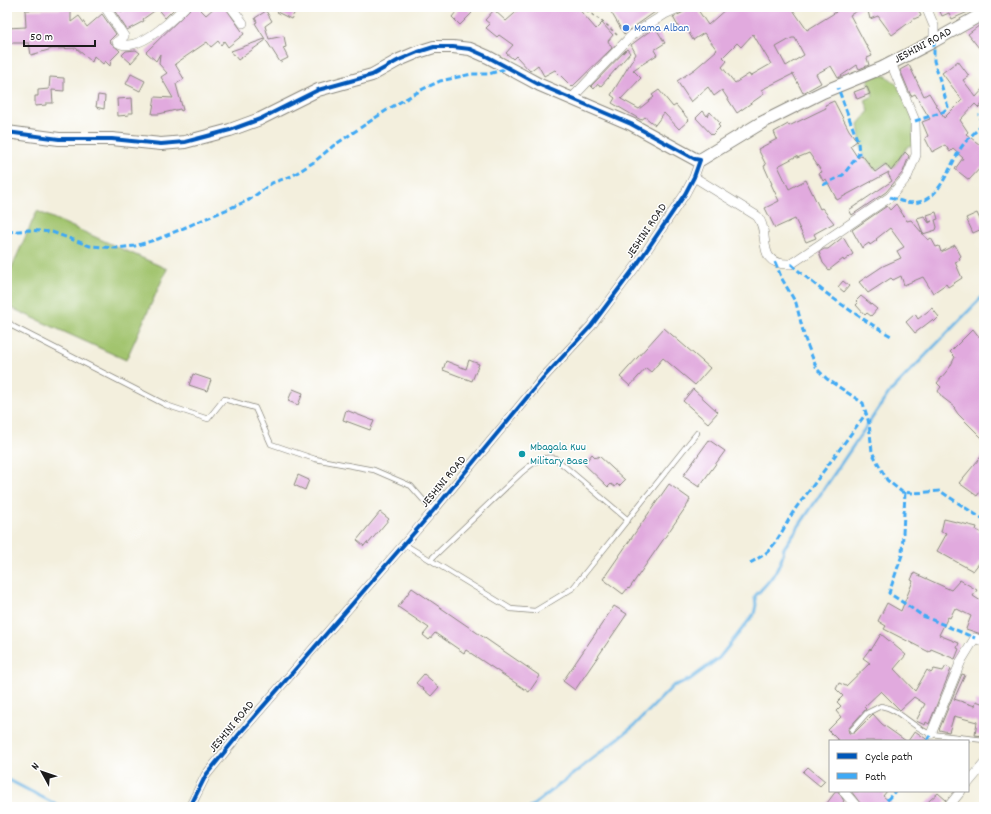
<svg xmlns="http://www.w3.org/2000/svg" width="991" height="814" font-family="Dekko,sans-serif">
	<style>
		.green { fill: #a2c46e; stroke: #5f7045 }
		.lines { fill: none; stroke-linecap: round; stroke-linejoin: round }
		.stream { stroke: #6eb7e6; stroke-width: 3 }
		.building { fill: #e1aade; fill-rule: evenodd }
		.service-casing { stroke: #88867c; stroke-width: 6 }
		.minor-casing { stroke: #88867c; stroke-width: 10 }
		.tertiary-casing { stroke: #88867c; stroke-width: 14 }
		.path { stroke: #88867c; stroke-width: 1.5; stroke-dasharray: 3 3; stroke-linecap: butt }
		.service { stroke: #fff; stroke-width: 4.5 }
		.minor { stroke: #fff; stroke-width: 9 }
		.tertiary { stroke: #fff; stroke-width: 12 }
		.quiet { stroke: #3fa9f5; stroke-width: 3; stroke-dasharray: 6 3; stroke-linecap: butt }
		.cycleway-casing { stroke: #fff; stroke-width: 6 }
		.cycleway { stroke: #0057b8; stroke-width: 4 }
		.shop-dot { fill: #3f7fe0; stroke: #fff; stroke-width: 1.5 }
		.culture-dot { fill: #0f9aa8; stroke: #fff; stroke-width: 1.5 }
		.labels { text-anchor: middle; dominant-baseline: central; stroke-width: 3; stroke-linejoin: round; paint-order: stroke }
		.shop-label { font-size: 12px; fill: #366cbe; stroke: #fff; text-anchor: start }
		.street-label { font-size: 12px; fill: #1c1c1c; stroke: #fff }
		.culture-label { font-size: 12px; fill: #0d838f; stroke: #fff; text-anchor: start }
	</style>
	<rect width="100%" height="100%" fill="#fff"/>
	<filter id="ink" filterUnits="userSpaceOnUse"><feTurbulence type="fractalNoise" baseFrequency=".025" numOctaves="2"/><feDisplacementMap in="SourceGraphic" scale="8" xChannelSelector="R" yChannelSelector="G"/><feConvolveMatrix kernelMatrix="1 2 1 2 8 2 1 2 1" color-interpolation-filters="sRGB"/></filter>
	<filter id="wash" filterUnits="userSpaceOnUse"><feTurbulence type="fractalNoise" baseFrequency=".012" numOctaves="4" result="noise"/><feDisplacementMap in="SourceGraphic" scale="16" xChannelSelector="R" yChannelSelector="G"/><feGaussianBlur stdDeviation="0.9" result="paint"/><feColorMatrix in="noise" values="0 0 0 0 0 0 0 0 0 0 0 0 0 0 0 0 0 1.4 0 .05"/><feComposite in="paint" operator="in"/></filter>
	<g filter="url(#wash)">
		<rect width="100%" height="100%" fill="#f3efdd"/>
		<path class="green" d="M878 75 886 76 896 83 913 115V145L908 146 893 169 886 163 875 170 862 154 858 124 869 111 865 100 873 96 868 79Z
			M37 211 167 269 126 360 7 306V278Z"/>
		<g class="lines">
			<path class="stream" d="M7 779 61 807
				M531 807 634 726 673 686 689 680 719 658 754 614 756 605 755 596C769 582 782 568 784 548L889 393 984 295"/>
		</g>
		<g id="blocks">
			<path class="building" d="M119 7 122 12 130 7 133 12 139 7H160L143 19 144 21 127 30 114 10Z
				M164 7H176L165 18 160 12Z
				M192 7H198L206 15 215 7H225L244 34 228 47 224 41 221 45 218 41 211 47 207 42 175 64 184 79 176 84 183 110 181 111 180 109 159 114H152L155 97 173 98 161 77 167 73 159 64 160 54 156 61 146 52Z
				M280 7H298L291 19 277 12Z
				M460 7H466L472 13 460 25 452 17Z
				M522 7H577L596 29 602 23 613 35 608 41 612 48 572 87 555 70 544 76 538 65 530 71 516 56 513 59 506 53 513 45 499 35 497 37 486 28 490 24 485 20 494 10 506 21Z
				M608 7H662L624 34Z
				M687 7H696L708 25 728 7H791L807 30 836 12 833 7H864L850 15 872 56 867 58 869 65 859 69 857 65 838 78 831 66 816 74 821 83 803 93 793 74 761 90 764 94 737 113 722 90 714 96 708 87 691 102 677 81 695 69 717 50 704 33 693 40 686 28 684 27 680 30 673 17 684 12ZM753 34 771 64 750 76 749 74 735 83 722 67 727 61 723 57 737 43 741 47ZM792 38H795L804 55 786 66 776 47Z
				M867 7H917L921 16 914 19 892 35 878 16 870 19Z
				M938 7H979L952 19 949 13 942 16Z
				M71 9V22L79 16 87 27 102 14 116 34 109 41 120 51 111 60 110 66 105 61 103 64 94 56 92 62 76 48 52 49 31 55 29 43H7V28L26 27 25 10Z
				M266 11 272 21 265 26 269 39 284 36 286 47 283 48 288 58 280 62 266 40 238 60 231 51 265 39 255 23 257 22 255 18Z
				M984 22V44L979 48 968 34Z
				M655 27 665 43 654 50 657 55 633 70 641 78 621 99 639 109 654 97 652 95 659 90 673 107 676 105 689 120 679 129 664 113 655 125 645 117 641 120 612 103 615 98 611 95 636 54 631 45Z
				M627 49 630 53 601 86 598 84 594 89 591 86Z
				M136 50 140 53 131 63 122 55 126 51Z
				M958 61 969 76 963 80 976 97 984 88V101L979 108 975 104 960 120 968 132 966 134 984 148V164L969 180 955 169 963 158 953 149 950 152 945 145 932 152 925 138 928 136 922 122 930 119 915 94 911 96 900 70 909 65 924 96 929 93 944 118 962 100 942 73Z
				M131 74 145 81 140 91 126 84Z
				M50 77 64 78V91L52 90 53 103H46V105L35 106V96H38V90L49 89Z
				M867 87 870 94 857 99 854 92Z
				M98 95 105 96 104 109 96 107Z
				M132 98 133 113H128L129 115 118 116 117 99Z
				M834 101 849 130 857 141 850 146 858 158 862 155 875 172 886 164 891 171 905 152 909 156 903 172 886 192 852 215 849 210 892 181 888 174 889 172 837 200 826 179 823 181 819 173 822 172 809 153 797 158V156L778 166 789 189 806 180 820 209 822 208 834 223 814 234 816 238 806 242 795 219 775 228 765 208 779 201 771 184H772L764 166 766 165 758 149 777 139 774 132 788 124 789 126 826 108 825 105Z
				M703 111 707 116 710 112 720 123 718 125 720 127 712 135 696 118Z
				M896 204 907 221 911 220 928 240 931 238 936 247 939 246 941 252 955 245 961 256 959 258 960 260 955 262 962 278 948 287 946 284 933 293 923 277 904 285 901 276 893 280 891 278 868 293 859 282 883 266 901 258 897 251 904 247 890 228 876 239 877 240 870 245 869 243 862 248 852 230 887 206 890 210Z
				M936 212 938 219 935 220 937 227 936 230 923 234 917 218 924 216 929 223 932 221 929 222 927 215Z
				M977 213 984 228 973 233 966 218Z
				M843 237 853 254 844 261 843 259 829 270 823 263 819 252 824 249H828Z
				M843 281 849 286 844 292 838 287Z
				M861 296 877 309 871 316 867 313 865 315 856 305 858 303 856 301Z
				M932 308 939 317 934 322 932 320 915 333 906 322 915 314 918 319Z
				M664 328 710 368 695 385 663 358 651 372 646 368 630 386 620 377Z
				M973 329 984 343V440L958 414 954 408 955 407 942 397 938 391 941 387 937 383 950 367 955 357 950 352Z
				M469 360 479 364 472 381 443 370 446 361 466 369Z
				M193 374 211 380 207 391 189 385Z
				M293 389 303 393 298 405 288 401Z
				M693 389 718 412 708 423 683 401Z
				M346 410 374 421 370 430 343 420Z
				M709 440 725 451 699 487 683 476Z
				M984 453V486L977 496 959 483Z
				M592 454 596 458 599 456 625 480 619 486 617 484 615 487 611 484 608 487 584 464Z
				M298 475 309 480 305 490 294 485Z
				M669 484 690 499 688 504 629 589 628 588 623 594 603 579Z
				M380 512 389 519 368 544 367 542 364 546 357 540Z
				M944 519 977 527 976 530 984 534V557L973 571 937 551 947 533 941 532Z
				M914 573 951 590 960 580 977 590 973 596 984 603V635L966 629 971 616 955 608 950 618 948 617 939 635 959 643 957 648 959 649 955 659 931 649 929 652 884 629 886 626 878 621 887 603 901 611 913 581 911 580Z
				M412 588 540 676 529 692 466 650 464 653 435 633 429 640 423 635 429 628 398 607Z
				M614 606 627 614 575 690 563 681Z
				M881 634 906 655 894 669 915 691 927 670 931 673 934 669 943 671 946 666 951 669 929 724 926 722 925 725 916 721 925 704 914 697 900 710 881 691 864 707 866 709 848 729 849 733H854L873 714 882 724 906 741H839L828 730 841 717 836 711 841 706 837 702 843 696 836 689 839 683 846 686 870 663 863 658 870 649 871 650Z
				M424 674 439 687 431 696 416 683Z
				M962 674 965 675 954 699 975 706 976 701 984 704V736L975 735 977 722 954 716 949 732 939 730Z
				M915 731 929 741H908Z
				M808 767 825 781 820 786 803 772Z
				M836 791H838L844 801 839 807H824Z
				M851 791H887L883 796 896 807H863Z
				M938 793 946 800 942 807H922Z"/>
		</g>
	</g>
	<g filter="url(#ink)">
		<use href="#blocks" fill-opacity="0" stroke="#88867c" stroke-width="1"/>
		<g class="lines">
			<g class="service-casing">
				<path id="service" d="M7 321 14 327 166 405 208 419 224 399 255 408 271 444 315 459 374 470 411 486 433 511
					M404 544 511 609 535 611 573 588 697 433
					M430 560 521 473C532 464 541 455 555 458L628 520
					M852 730 867 713 881 706C900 709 912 728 931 734L984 740"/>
			</g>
			<g class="minor-casing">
				<path id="minor" d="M105 7 124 36 117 42C136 55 172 20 185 7
					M231 7 243 23
					M926 7 934 26V41
					M571 99 632 35 665 14 681 7
					M694 177 757 216C772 233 753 266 791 264L890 197 907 177 916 155 915 121 891 63
					M931 734 961 661 975 638 984 642
					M968 783 984 764
					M844 792 857 807
					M192 807V803L206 775 240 733 433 511 543 378 591 326 636 266 685 194 694 177 700 160
					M948 807 961 791"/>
			</g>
			<g class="tertiary-casing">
				<path id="tertiary" d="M7 132 59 139H112L161 144 185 142 230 130 260 119 318 90 372 75 399 60 418 52 434 47H453L470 49 488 57 540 85 631 124 695 159 700 160 761 123 823 92 882 68 934 41 984 13"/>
			</g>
			<path class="path" d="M582 7 608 26 618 36"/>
			<use href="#service" class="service"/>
			<use href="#minor" class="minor"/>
			<use href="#tertiary" class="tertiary"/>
			<path class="quiet" d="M915 121 943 112 948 107 934 61V41
				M823 185 843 175 859 154 858 142 838 88
				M890 197C934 217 942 181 959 151 965 140 976 132 984 123L978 115
				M7 232 29 230 52 232 90 246 116 248 135 246 158 239 249 200 272 183 292 176 314 162 333 146 390 108 423 89 440 81 472 74H489L507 68
				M775 262 782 279 796 303 805 339 817 369 827 379 863 403 869 423 872 452 887 480 902 492 914 493 940 491 984 520
				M791 264C822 292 855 315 891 336
				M905 492 902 555 889 593 923 616 975 638
				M750 563C757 559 765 555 770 549 784 533 789 514 803 499L867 412
				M927 741 931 734
				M881 807 895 791"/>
			<g class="cycleway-casing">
				<path id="cycleway" d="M7 132 59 139H112L161 144 185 142 230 130 260 119 318 90 372 75 399 60 418 52 434 47H453L470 49 488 57 540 85 631 124 695 159 700 160 694 177 685 194 636 266 591 326 543 378 433 511 240 733 206 775 192 803V807"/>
			</g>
			<use href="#cycleway" class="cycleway"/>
		</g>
	</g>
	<circle class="shop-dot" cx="626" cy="28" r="4"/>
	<circle class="culture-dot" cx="522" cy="454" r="4"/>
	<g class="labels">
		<g class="shop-label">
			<text x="634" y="28">Mama Alban</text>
		</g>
		<g class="street-label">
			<text transform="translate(923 46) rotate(-28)">JESHINI ROAD</text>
			<text transform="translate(647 231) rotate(-56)">JESHINI ROAD</text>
			<text transform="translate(444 482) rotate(-50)">JESHINI ROAD</text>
			<text transform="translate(232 727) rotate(-50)">JESHINI ROAD</text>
		</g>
		<g class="culture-label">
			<text x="530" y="447">Mbagala Kuu<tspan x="530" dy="14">Military Base</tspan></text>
		</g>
	</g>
	<rect width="991" height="814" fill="none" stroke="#fff" stroke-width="24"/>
	<rect x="829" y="740" width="140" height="52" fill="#ffffff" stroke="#a4a4a4"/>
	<rect x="837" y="753" width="20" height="6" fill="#0057b8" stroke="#a4a4a4"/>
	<text x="865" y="760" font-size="12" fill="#1c1c1c">Cycle path</text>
	<rect x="837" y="773" width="20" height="6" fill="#3fa9f5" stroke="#a4a4a4"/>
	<text x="865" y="780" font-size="12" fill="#1c1c1c">Path</text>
	<g transform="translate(42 772) rotate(310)" stroke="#ffffff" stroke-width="3" paint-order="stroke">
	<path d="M0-3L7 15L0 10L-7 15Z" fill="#1c1c1c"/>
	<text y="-6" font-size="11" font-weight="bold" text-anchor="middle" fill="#1c1c1c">N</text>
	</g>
	<path d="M24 40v6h71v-6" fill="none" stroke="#1c1c1c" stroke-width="2"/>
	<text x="30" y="40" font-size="12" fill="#1c1c1c" stroke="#ffffff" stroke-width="3" paint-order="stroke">50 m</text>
</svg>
